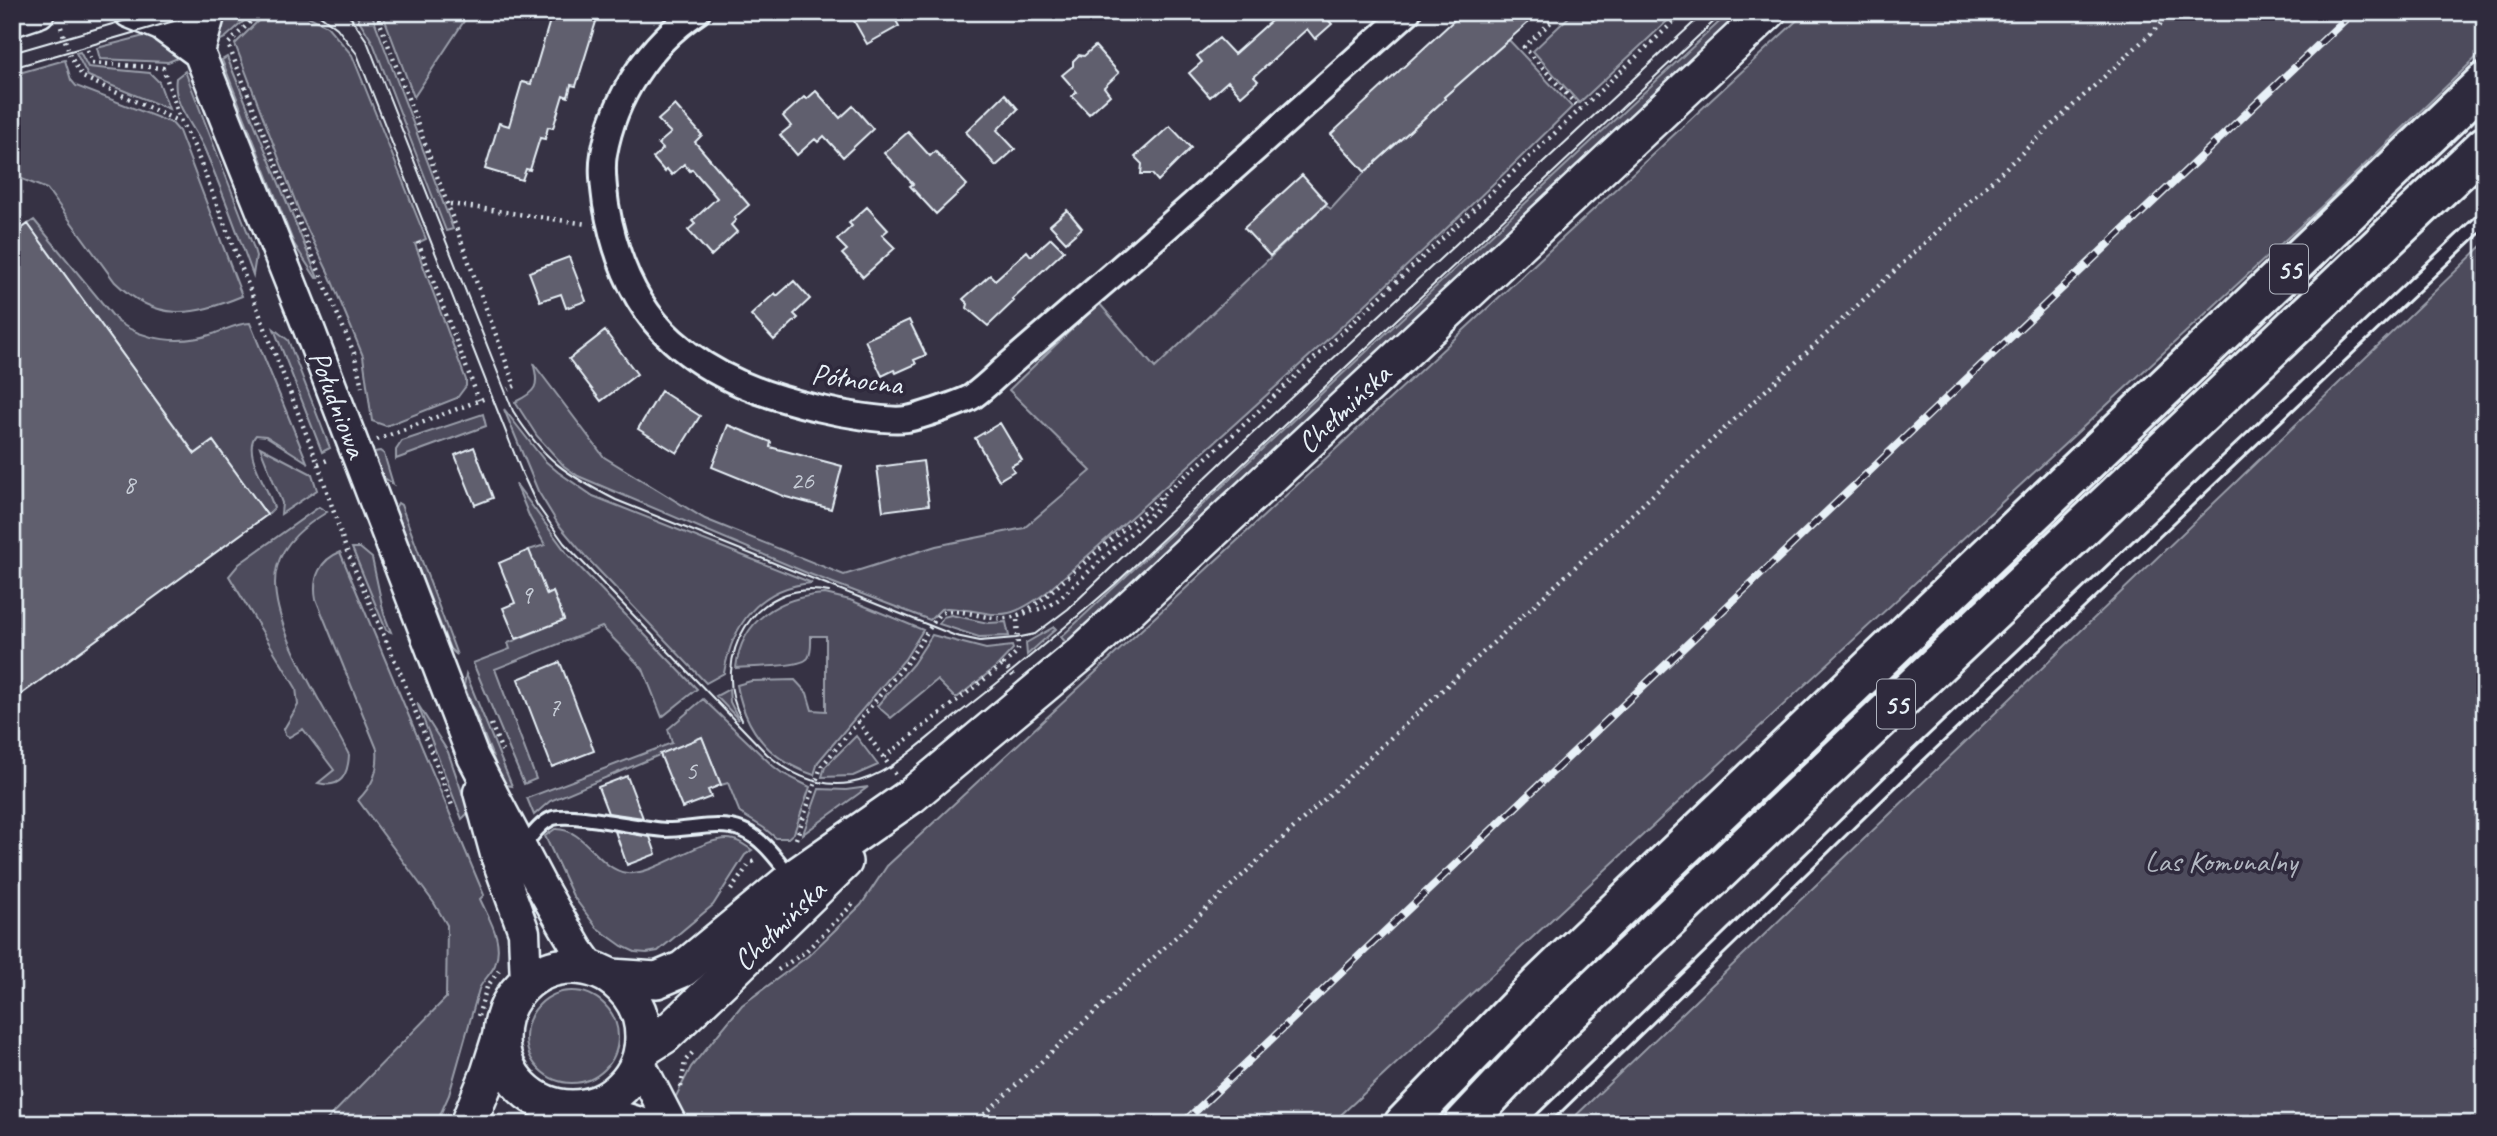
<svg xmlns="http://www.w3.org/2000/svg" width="2497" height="1136" font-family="Caveat,sans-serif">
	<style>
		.green { fill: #4d4b5c; stroke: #9a9eaa; stroke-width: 2 }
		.building { fill: #605e6e; stroke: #e8f1f8; stroke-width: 2 }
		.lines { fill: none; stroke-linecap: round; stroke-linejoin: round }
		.service-casing { stroke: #e8f1f8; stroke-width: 18 }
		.minor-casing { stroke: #e8f1f8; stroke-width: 30 }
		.tertiary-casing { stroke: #e8f1f8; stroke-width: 35 }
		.secondary-casing { stroke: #e8f1f8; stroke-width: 40 }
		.primary-casing { stroke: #e8f1f8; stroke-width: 44 }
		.path { stroke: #e8f1f8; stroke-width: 4.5; stroke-dasharray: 2 5; stroke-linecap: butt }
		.service { stroke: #2f2a3d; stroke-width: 12 }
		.minor { stroke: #2f2a3d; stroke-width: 24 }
		.tertiary { stroke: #2f2a3d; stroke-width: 30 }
		.secondary { stroke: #2f2a3d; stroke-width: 35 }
		.primary { stroke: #2f2a3d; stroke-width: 38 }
		.tram { stroke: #e8f1f8; stroke-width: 2 }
		.rail-casing { stroke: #e8f1f8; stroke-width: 8 }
		.rail { stroke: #2f2a3d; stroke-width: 5; stroke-dasharray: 16; stroke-linecap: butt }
		.labels { text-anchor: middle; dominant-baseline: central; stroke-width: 7; stroke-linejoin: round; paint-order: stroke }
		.number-label { font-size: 26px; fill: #c6ccd6 }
		.shield { fill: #2f2a3d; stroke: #b0b5c0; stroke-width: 2 }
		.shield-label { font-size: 28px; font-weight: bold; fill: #e8f1f8 }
		.street-label { font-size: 30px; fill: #e8f1f8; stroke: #2f2a3d }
		.park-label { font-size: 30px; fill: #b2b7c1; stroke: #2f2a3d }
	</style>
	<rect width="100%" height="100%" fill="#363244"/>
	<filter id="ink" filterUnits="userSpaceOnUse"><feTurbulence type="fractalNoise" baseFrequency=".0143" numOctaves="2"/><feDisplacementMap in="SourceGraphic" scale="14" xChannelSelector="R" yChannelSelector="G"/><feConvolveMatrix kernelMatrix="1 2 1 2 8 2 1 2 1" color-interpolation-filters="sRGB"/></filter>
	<g filter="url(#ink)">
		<path class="green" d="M220 12H254L225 38 217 42Z
			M267 12 302 13 327 26 352 55 426 239 415 244 466 380V386L457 398 386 426 372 421 363 356 328 272 301 216 235 44Z
			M354 12H371L453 229 446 231 373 43Z
			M382 12H470L414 97Z
			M1574 12H1677L1579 103 1533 51Z
			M1730 12H1741L1743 15 1068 645 1061 637Z
			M1806 12H2485V49L2325 203 1331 1124H682L671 1106 691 1067 742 1005 808 956 861 905 887 866Z
			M148 35 173 50 178 58 168 62 100 59 97 48Z
			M1509 40 1572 107C1402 275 1225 434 1047 592 1000 627 998 611 947 608L941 609 930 620 807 573 578 476 564 466 537 436 515 402C536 392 540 386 533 363L604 457 705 519 844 575 936 546 1024 528 1091 471 1009 390 1099 303 1155 368 1325 205 1331 209 1365 172 1445 99 1444 97Z
			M80 52 88 67 150 73 159 82 169 109 88 76 76 53Z
			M227 57 318 278H316L294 244 222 60Z
			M65 60 71 80 76 86 172 123 179 131 242 296C193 316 157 323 115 282L47 189 12 175V75Z
			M185 71 253 246 256 256 253 275C237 232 222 189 204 148 194 125 172 105 176 78Z
			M34 220 117 321C144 341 181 345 213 334 225 330 238 323 250 323L307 462 266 436 256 435C241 452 269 488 274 508L267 515 213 441 195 454 28 224Z
			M2485 243V1124H1567Z
			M274 329 288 340 330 448 322 452Z
			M504 409 544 460 558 472 593 496 812 583C760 587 732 624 724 673L706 683 585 556 558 524 538 491Z
			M483 414 486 426 396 459V450L402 441Z
			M260 447 312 474 317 490 281 514 282 503Z
			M380 451 384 454 393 484 383 477 374 452Z
			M516 484 569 556 697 689 662 717 643 669 602 627 495 669 536 779 524 784 473 663 510 649 508 643 564 620 553 592 543 596V585L529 550 545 545 530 518Z
			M398 503 401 505 457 655 450 649 395 508Z
			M319 507 327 512C306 525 284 541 277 567 263 618 326 708 349 755 348 775 341 789 318 783L334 770 303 729 289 737 285 735 284 729 298 705 296 688 229 576 239 564Z
			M352 548H360L372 558 384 614 391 632 386 630Z
			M340 552 484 895 480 899C490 921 504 941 495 965 491 974 483 980 479 989L449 1095 436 1124H323L446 998 447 925 434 903 358 800C373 785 379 771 377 749L316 599C312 578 320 560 340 552Z
			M825 594 850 600 923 630 905 659 818 762 814 775C771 761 745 730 737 685L751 681 795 680 807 693 812 710 826 711V636H811C811 642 812 652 808 658 801 668 750 666 736 668 741 619 780 597 825 594Z
			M951 615 988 623 1006 622 1009 636 979 637 939 624 943 617Z
			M1054 627 1056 629 1027 655 1026 643Z
			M932 635 986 649 1012 646 1013 649 996 667 958 697H954L937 680 891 718 877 706 913 664Z
			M466 674 512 786 506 785 502 780 464 685Z
			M729 689 730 702 739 720 716 696Z
			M703 699 773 766 782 773 810 787 794 833 788 838H776L764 828 740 813 728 783 721 785 702 737 550 801 534 815 527 798 672 743 668 729Z
			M417 703 448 752 467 807 468 813 462 819Z
			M856 736 878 765 853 776 822 777 825 767Z
			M868 787 803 834 819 789 846 790Z
			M555 829C586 828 597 869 627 873 657 876 707 832 734 840 740 841 747 847 752 850L745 855 713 905 658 951 647 953 635 952 622 946 597 928 573 896 545 836Z
			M526 1037a46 46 0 1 1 92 0a46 46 0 1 1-92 0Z"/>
		<path class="building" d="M563 12H599L576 86 571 85 568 97 563 95 553 128 548 127 545 139 540 138 530 170 526 169 522 180 485 169 499 123 509 126 522 82 531 84 551 17 561 20Z
			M849 12H891L899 26 867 44Z
			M1281 12H1325L1323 14 1332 24 1315 39 1307 29 1254 77 1258 81 1241 96 1228 81 1210 97 1189 73 1202 62 1197 56 1219 38 1234 54Z
			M1463 12H1520L1529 22 1444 97 1445 99 1365 172 1331 134Z
			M1095 46 1119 73 1104 87 1110 95 1089 114 1072 96 1077 92 1062 75 1073 66V61L1079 55 1084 56Z
			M816 91 840 118 853 106 873 129 843 157 824 136 818 142 815 139 797 155 780 135 791 126 783 116 804 97 807 99Z
			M1005 94 1018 109 997 130 1015 149 996 166 966 132Z
			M675 105 702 135 695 142 749 205 734 218 736 220 731 225 737 232 711 256 688 230 695 224 692 221 717 198 692 169 690 171 684 164 672 175 667 169 665 172 653 158 663 149 658 144 671 133 658 120Z
			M1170 126 1191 148 1158 181 1152 174H1141L1142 164 1135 157Z
			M908 132 930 156 935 151 967 185 936 214 910 186 913 184 884 153Z
			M1302 175 1327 203 1270 256 1244 228Z
			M867 207 888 230 882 235 895 248 863 277 842 254 847 250 837 240 852 226 849 223Z
			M1067 210 1082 228 1066 242 1050 225Z
			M28 224 195 454 213 441 267 515 12 701V236Z
			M1051 238 1064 251 1012 299 1014 301 988 326 967 308 968 304 963 299 990 275 995 280 1027 251 1031 256Z
			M569 257 586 301 566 308 561 294 540 301 529 272Z
			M794 281 810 299 794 314 798 318 774 340 751 315 775 293 777 296Z
			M909 320 926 355 914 360 916 364 896 373 894 370 882 376 865 340Z
			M605 331 637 374 601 401 569 359Z
			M661 391 700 416 677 453 638 429Z
			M1000 423 1022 460 1011 466 1014 471 999 480 975 438Z
			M728 425 771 442 770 447 842 466 831 509 786 497 712 467Z
			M474 447 493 498 475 505 455 455Z
			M923 461 929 505 883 511 877 467Z
			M529 550 547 595 553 592 564 620 516 639 503 608 515 603 499 563Z
			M560 662 594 751 552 767 518 679Z
			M702 737 721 785 708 790 711 797 682 808 660 754Z
			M627 776 643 818 608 813 598 787Z
			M615 831 650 837 656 854 627 865Z"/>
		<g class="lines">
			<g class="service-casing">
				<path id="service" d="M522 848C531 837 540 823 553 818 575 812 640 829 666 830 689 830 720 821 742 830 763 838 778 861 792 878
					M1538 1124 1916 757 2485 218"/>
			</g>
			<g class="minor-casing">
				<path id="minor" d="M697 12C649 44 614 97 604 154 601 170 604 189 606 205 615 256 634 306 673 341 714 378 765 396 817 408 838 413 886 422 907 419 918 417 965 402 973 396 987 386 999 373 1012 362 1040 338 1067 314 1095 290 1201 199 1304 105 1408 12"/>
			</g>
			<g class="tertiary-casing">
				<path id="tertiary" d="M129 12 161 25 198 52
					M183 12 309 329 473 757 541 886 578 950 591 968
					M12 21 39 12
					M199 52 210 12
					M479 792 497 858 524 932 526 983
					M639 1062 671 1124
					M587 1107 644 1124"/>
			</g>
			<g class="secondary-casing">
				<g id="secondary">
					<circle cx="572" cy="1037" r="71"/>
					<path id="s1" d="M611 977 657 980 683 969 792 879 911 796 1081 654 1768 12"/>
					<path id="s2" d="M642 1050 664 1036 722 981 844 862"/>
					<path d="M468 1124 489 1073 501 1035"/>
				</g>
			</g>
			<g class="primary-casing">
				<path id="primary" d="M1404 1124 1540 984 1617 910 2485 82
					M1464 1124 1559 1023 2485 146"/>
			</g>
			<path class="path" d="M260 12 228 44 313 257 354 353 362 387
				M376 12 515 386 508 389
				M1542 12 1551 22 1524 47 1580 109
				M61 27 70 56 83 77 180 122
				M87 50 92 63 163 68 181 122 194 146 318 464 330 459
				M450 204 587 224
				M418 242 479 400
				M377 440 488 397
				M318 464 346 549 402 677 453 808
				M1013 676 1004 664 1018 651 1017 616 1049 606 1059 599 1160 506 1162 495
				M858 721 896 775
				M491 724 502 751
				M884 757 1004 664
				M796 839 821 767 908 661 939 614C962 604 989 625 1016 616 1024 613 1033 606 1040 601L1236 432 1684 12
				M731 890 750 863 757 860
				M778 970 805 952 853 904
				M478 1016 487 987 499 970
				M681 1087 685 1061 694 1051
				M974 1124 2174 12"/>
			<use href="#service" class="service"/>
			<use href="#minor" class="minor"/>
			<use href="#tertiary" class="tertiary"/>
			<use href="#secondary" class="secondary"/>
			<use href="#primary" class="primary"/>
			<path class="tram" d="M316 12 337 28 357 54 522 473 537 505 564 543 767 754C790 774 817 788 850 783 889 776 919 744 949 721 1006 677 1061 631 1115 584L1724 12
				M347 12 367 41 513 411C544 460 565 474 616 500L956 636 980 641 1016 638 1035 634 1068 609 1223 461 1705 12
				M12 53 154 12
				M12 68 205 12
				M742 720C708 658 756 576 829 592"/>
			<g class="rail-casing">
				<path id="rail" d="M1182 1124 2353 12"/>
			</g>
			<use href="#rail" class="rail"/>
		</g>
	</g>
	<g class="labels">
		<g class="number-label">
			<text x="802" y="480">26</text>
			<text x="129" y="484">8</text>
			<text x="526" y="594">9</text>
			<text x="554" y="707">7</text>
			<text x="691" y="770">5</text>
		</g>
		<g class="shield">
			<rect x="2270" y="244.5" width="38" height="49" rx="5"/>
			<rect x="1877" y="679.5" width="38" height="49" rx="5"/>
		</g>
		<g class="shield-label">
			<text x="2289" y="269">55</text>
			<text x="1896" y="704">55</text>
		</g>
		<g class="street-label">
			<text transform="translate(857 379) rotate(7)">Północna</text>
			<text transform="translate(338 404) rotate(69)">Południowa</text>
			<text stroke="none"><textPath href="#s1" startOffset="942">Chełmińska</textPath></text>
			<text stroke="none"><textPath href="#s2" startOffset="186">Chełmińska</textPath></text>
		</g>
		<g class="park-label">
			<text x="2221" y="861">Las Komunalny</text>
		</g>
	</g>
	<rect width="2497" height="1136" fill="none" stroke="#2f2a3d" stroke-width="42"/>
	<rect x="21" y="21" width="2455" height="1094" fill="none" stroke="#e8f1f8" stroke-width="2.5" filter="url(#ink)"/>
</svg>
